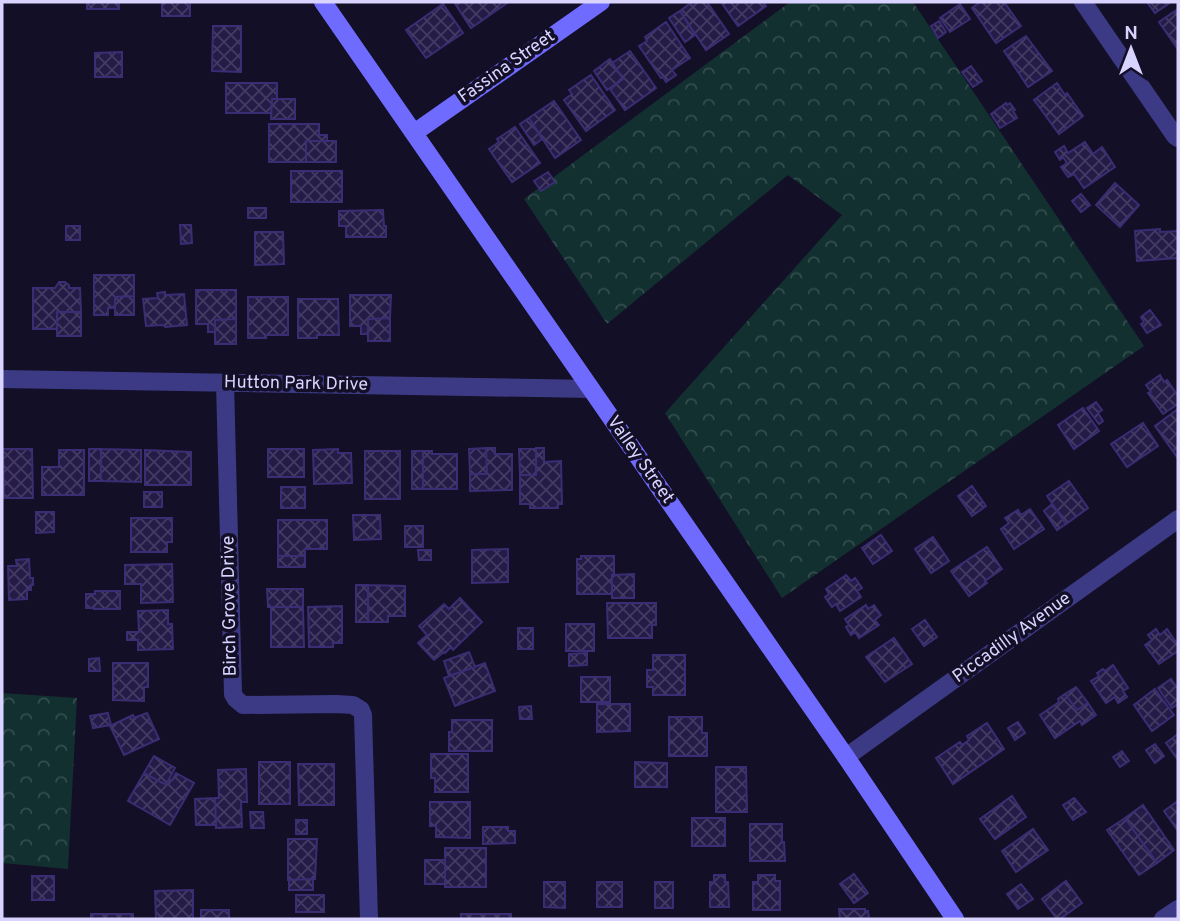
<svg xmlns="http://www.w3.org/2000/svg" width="1180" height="921" font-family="Overpass,sans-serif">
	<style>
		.forest { fill: url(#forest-crowns) }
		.building { fill: url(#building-cross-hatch); stroke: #3b2d73; stroke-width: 2 }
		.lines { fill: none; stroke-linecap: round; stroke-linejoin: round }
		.street { stroke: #3d3a85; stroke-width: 18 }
		.secondary { stroke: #6f6bff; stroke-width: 18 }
		.labels { text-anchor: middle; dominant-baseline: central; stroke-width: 7; stroke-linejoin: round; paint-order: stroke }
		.street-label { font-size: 18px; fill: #d9d4ff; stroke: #130f26 }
	</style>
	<defs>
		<pattern id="forest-crowns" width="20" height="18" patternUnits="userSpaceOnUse" patternTransform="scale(1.75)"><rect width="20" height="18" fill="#12302f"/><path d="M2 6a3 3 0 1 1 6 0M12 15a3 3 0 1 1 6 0" fill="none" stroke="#344d4e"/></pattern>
		<pattern id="building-cross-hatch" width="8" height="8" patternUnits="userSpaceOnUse" patternTransform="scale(1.75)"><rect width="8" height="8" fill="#241b47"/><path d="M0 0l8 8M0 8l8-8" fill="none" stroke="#433b63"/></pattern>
	</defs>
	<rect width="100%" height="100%" fill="#130f26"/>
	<path class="forest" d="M790 2H913L1144 346 782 598 665 413 842 215 788 175 607 324 524 199Z
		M2 693 77 698 68 869 2 863Z"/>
	<path class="building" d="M87 2H119V9H87Z
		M162 2H190V16H162Z
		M454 2H506L507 3 471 28Z
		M692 2H707L729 34 706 50 680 11Z
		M721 2H763L766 6 738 26Z
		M980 2H1004L1021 26 996 43 972 8Z
		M1147 2H1171L1155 13Z
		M443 4 463 33 426 58 406 30Z
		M960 4 970 19 950 32 940 18Z
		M1178 9V47L1177 48 1159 22Z
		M680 11 695 35 685 42 669 18Z
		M939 21 946 32 938 38 931 26Z
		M666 22 690 58 672 70 676 75 666 82 663 77 661 78 639 46 647 41 645 37Z
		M213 26H241V72L212 71Z
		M1026 36 1052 71 1028 87 1004 51Z
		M630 51 656 88 625 110 610 89 623 79 612 63Z
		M122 52V77H95V53Z
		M610 59 623 79 607 90 594 71Z
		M971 66 982 81 973 87 962 72Z
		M591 75 615 110 586 131 564 100 572 94 569 90Z
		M226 83H277V99H272L271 113H226Z
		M1057 83 1065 95 1067 93 1083 116 1059 134 1034 100Z
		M272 99H295V119H271Z
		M554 101 581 140 555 158 529 118Z
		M1006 103 1007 105 1010 103 1015 110 1013 111 1017 118 1000 128 991 114Z
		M529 118 542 139 534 145 520 124Z
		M269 124H319V135H327V141H306V162H269Z
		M515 127 540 163 512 182 489 149 499 142 497 139Z
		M306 141H336V162H306Z
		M1085 142 1093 154 1102 147 1115 167 1084 188 1074 174 1068 177 1061 167 1067 163 1063 157 1060 160 1055 152 1064 146 1068 153Z
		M291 171H342V202H291Z
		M548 172 555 182 541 191 534 181Z
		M1115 183 1139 205 1120 227 1096 205Z
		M1081 194 1090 205 1081 212 1072 201Z
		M248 208H266V218H248Z
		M383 210 384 226H386V237H346V226H339V211Z
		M180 225H191L192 243 181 244Z
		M66 226H80V240H66Z
		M1160 229V232L1178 231V258L1137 261 1135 231Z
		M255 232H283L284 264 255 265Z
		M94 275H134V296L115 297V308H108V315H94Z
		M59 282H65L69 285V288H80L81 312H57V329H33V288H55Z
		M196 290H236V319L215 320V332H208V324H196Z
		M165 292V295L184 294 187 325 165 327 164 325 146 326 143 299 158 298 157 293Z
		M350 295H391L390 318 368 319V334H361V326H350Z
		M134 296V315H115V297Z
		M248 297H288V335H266V338H248Z
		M298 299H338L339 335H317V338H298Z
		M1150 310 1161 325 1147 333 1141 324 1144 322 1141 317Z
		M57 312H81V336H57Z
		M390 318V341H368V319Z
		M236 319V344H215V320Z
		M1160 375 1164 382 1167 380 1178 396V404L1163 414 1148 393 1151 392 1146 385Z
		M1096 402 1102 410 1098 413 1103 421 1099 424 1087 408Z
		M1083 408 1099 431 1074 449 1058 425Z
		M1178 409V456L1177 457 1155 426Z
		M1143 423 1158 446 1127 467 1111 444Z
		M486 448 487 474H470L469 449Z
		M486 448H495V454H512V490L470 491V474H487Z
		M536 448H544V462L561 461 562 504H558V508H530V504H520V475H536Z
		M536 448V475H520L519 449Z
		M3 449H32L33 498H4Z
		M89 449H101V481H89Z
		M101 449 141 450V482L101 481Z
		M268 449H304V477H268Z
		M338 449V453H351L352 483 314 484 313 450Z
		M59 450H84V495H42V467H59Z
		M145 450 191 452V485H145Z
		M365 451H400V499H365Z
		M412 451H423V489H412Z
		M423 451H432V454H457V489H423Z
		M1069 481 1088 508 1066 524 1047 496Z
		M972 486 986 506 972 516 958 496Z
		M281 487H305V508H281Z
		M144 492H162V507H144Z
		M1052 504 1066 524 1057 530 1044 511Z
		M1030 509 1044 529 1014 549 1001 529 1009 523 1005 518 1018 510 1021 515Z
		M36 512H54V532L36 533Z
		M353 515H380L381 539 354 540Z
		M131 518H172V542H167V552H131Z
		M278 520H327V549H305V556H278Z
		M405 526H423V547H405Z
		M881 535 892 551 873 564 862 548Z
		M933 537 949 561 931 573 915 549Z
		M987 547 1002 569 985 581 987 583 969 596 951 571Z
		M508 549V582L472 583V550Z
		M418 550H431V560H419Z
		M278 556H305V567H278Z
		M581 556H614V574L612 575V594H577V559H581Z
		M29 559 30 578H33V585H31V590H27V599L9 600 8 566H17L16 560Z
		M172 564 173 602 141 603V584H125V565Z
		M634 574V598H612V575Z
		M846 575 851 581 855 578 862 588 857 591 861 597 840 611 836 604 832 607 825 597 829 594 826 589Z
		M356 585H368V622H356Z
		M368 585 405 586V616H388V622H368Z
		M267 589H303V607H268Z
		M95 591H120V609H94V608H86V594H95Z
		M460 598 482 622 453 650 451 647 445 653 444 652 434 660 418 643 427 635 419 626 444 604 449 609Z
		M607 603H656V625H652V638H608Z
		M866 605 868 609 874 605 881 615 875 620 879 625 859 638 855 632 851 635 846 627 849 625 845 619Z
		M342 606V643H333V647H309L308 607Z
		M271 607H303L304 647H271Z
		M168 610V624H172L173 649 138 650V640H127V632H139L138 611Z
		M925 620 937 637 924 646 912 629Z
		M566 624H594V651H566Z
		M518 628H533V649H518Z
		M1156 629 1160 635 1167 629 1178 645V651L1159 664 1145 645 1152 640 1148 635Z
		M894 638 912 664 885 682 866 657Z
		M469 652 475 667 449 676 444 661Z
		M587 653V665L569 666V654Z
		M653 655H685V695H653V687H647V670H653Z
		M99 658 100 671H89V659Z
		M113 663H148V687H144V701L113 700Z
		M485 663 495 691 455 706 444 678Z
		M1113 665 1128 688 1123 691 1127 697 1118 703 1115 697 1106 703 1091 681 1099 676 1097 673 1103 669 1105 671Z
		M581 677H610V702H581Z
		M1171 679 1178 689V704L1172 708 1158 688Z
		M1076 687 1088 703 1077 710 1065 694Z
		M1155 689 1174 715 1152 731 1134 705Z
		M1065 694 1077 710 1088 703 1096 715 1082 725 1080 721 1055 738 1040 715 1059 702 1058 699Z
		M597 704H630V731L597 732Z
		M531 706 532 719H520L519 707Z
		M108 713 111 725 93 728 90 716Z
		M147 713 159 739 124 755 110 726 133 715 134 718Z
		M669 717H702V733H707V756H669Z
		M452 720H492V751H449V732H452Z
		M1018 722 1025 733 1015 740 1008 728Z
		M987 723 1004 749 953 784 936 758 960 742 962 745 969 740 967 736Z
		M1178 734V760L1166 743Z
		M1155 744 1164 756 1155 763 1146 750Z
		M1122 751 1129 761 1120 767 1113 757Z
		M431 754H468V792H435V778H431Z
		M154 756 175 768 166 785 144 773Z
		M259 762H290V804H259Z
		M635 762 667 763V787H635Z
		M298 764H334V805H299Z
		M716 767H746L747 812H716Z
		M246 769 247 802H241L242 827 216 828 215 798H219L218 770Z
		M144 773 166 785 169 779 172 780 176 773 194 783 170 825 128 801Z
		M1012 796 1026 817 995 839 980 819Z
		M215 798 216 825H196L195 799Z
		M1074 798 1086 812 1073 820 1063 805Z
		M1178 801V831L1164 811Z
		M430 802H470V838L436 837V826H430Z
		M1143 805 1174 850 1157 863 1125 818Z
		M250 812H263L264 828H251Z
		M692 818H725V846H692Z
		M1125 818 1157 863 1139 875 1107 830Z
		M296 820H307V834H296Z
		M750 824H782V842H784L785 861H750Z
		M483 827H508V831H515V843L483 844Z
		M1033 829 1048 850 1016 872 1002 851Z
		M288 839H317L315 879 288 880Z
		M445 848H486V887H445Z
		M425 860H445V884H425Z
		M854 874 868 893 854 903 840 884Z
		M714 875H725V882H728L729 907H710V882H714Z
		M758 875H775V881H780V910H753V882H758Z
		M32 876H54V900H32Z
		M313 879V890H289V880Z
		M1066 881 1082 903 1060 919H1057L1042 899Z
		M544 882H565V908L544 907Z
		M597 882H622V907H597Z
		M655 882H673V908H655Z
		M1021 884 1033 899 1018 909 1007 894Z
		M193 890V919H156L155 891Z
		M296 895H324V912H296Z
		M839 909H865V911H868L869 919H840Z
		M201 910H229V919H201Z
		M91 914H133V919H91Z
		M461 914H511V919H461Z"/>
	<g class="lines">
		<path class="street" d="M1083 2 1175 136 1178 138
			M2 379 591 389
			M225 383 233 694 236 699 243 705 336 704 353 705 361 710 363 715 369 919
			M846 757 1178 519
			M1163 919 1178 909"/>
		<path class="secondary" d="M323 2 846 757 955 919
			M414 133 601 2"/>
	</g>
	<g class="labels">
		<g class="street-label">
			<text transform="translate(507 67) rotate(-35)">Fassina Street</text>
			<text transform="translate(296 384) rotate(1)">Hutton Park Drive</text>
			<text transform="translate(640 460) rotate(55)">Valley Street</text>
			<text transform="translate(230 606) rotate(-91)">Birch Grove Drive</text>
			<text transform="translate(1012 638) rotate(-36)">Piccadilly Avenue</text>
		</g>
	</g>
	<rect width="1180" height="921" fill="none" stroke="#d9d4ff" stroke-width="7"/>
	<g transform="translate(1131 49)" stroke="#130f26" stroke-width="5" paint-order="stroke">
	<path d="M0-5L12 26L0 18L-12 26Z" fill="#d9d4ff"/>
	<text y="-10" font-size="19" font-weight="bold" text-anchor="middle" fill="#d9d4ff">N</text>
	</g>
</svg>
